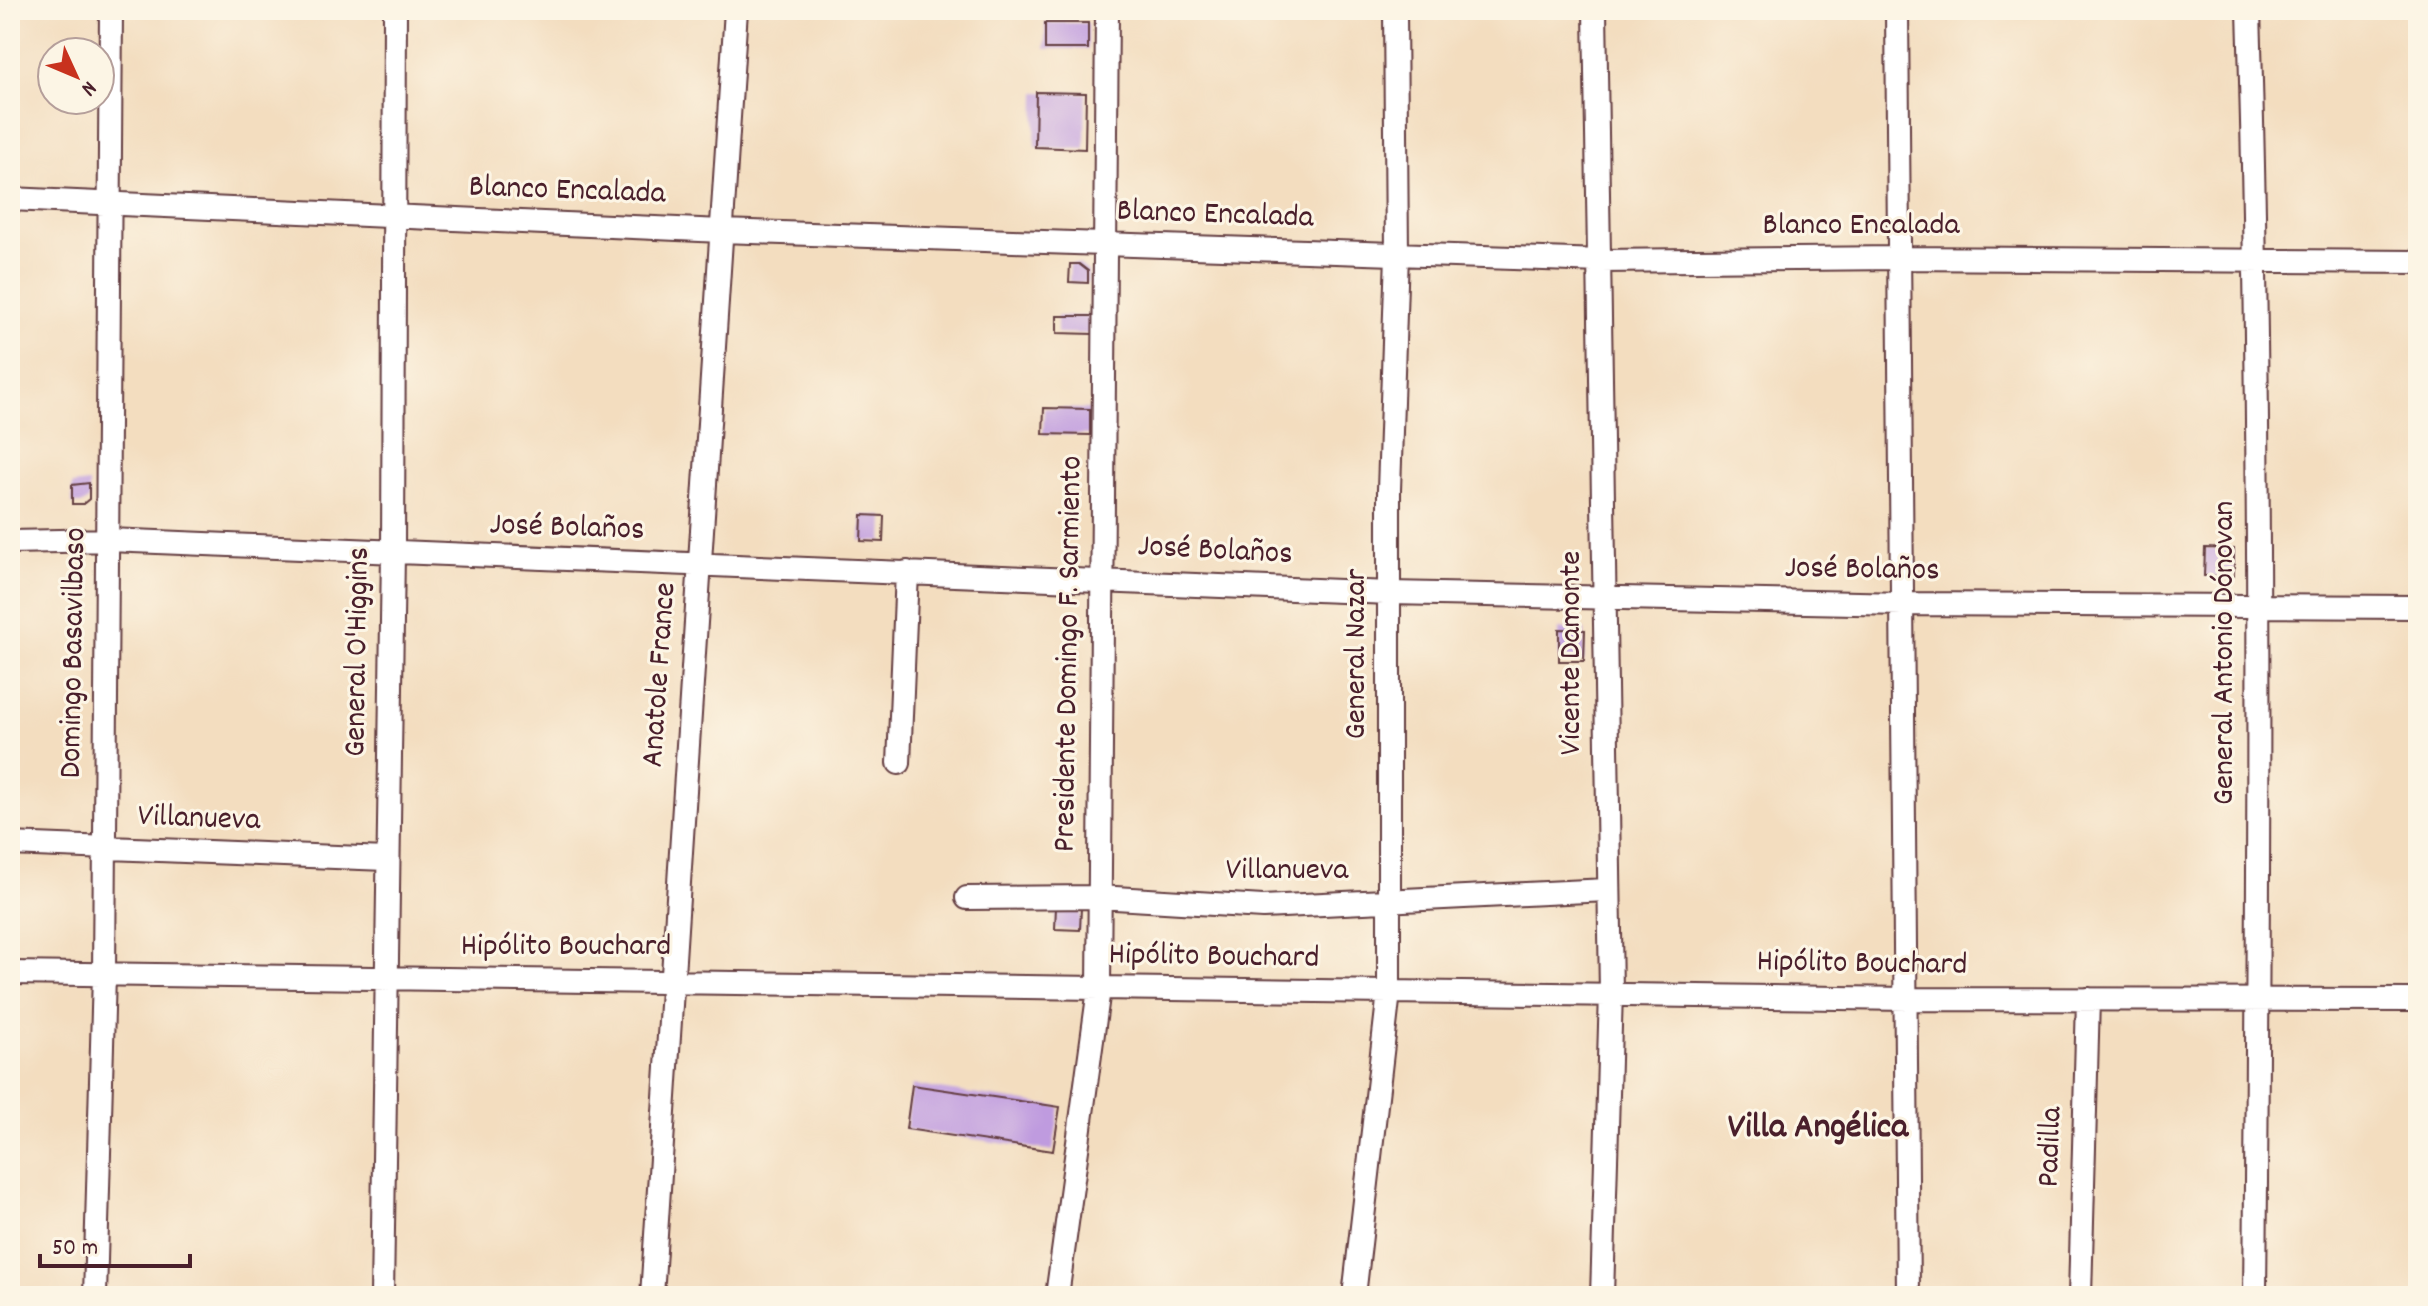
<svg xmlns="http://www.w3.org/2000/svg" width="2428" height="1306" font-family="Dekko,sans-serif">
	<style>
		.building { fill: #bf9bdf }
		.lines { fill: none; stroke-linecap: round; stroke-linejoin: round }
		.minor-casing { stroke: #633c41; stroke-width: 26 }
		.minor { stroke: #fff; stroke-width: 22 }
		.labels { text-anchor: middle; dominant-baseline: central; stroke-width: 6; stroke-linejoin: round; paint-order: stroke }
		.street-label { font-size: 32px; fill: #4a1f2b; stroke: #fcf5e5 }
		.quarter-label { font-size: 36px; font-weight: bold; fill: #4a1f2b; stroke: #fcf5e5 }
	</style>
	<rect width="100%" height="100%" fill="#fcf5e5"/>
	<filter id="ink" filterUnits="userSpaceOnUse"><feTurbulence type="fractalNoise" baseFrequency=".0125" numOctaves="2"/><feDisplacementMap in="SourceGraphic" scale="16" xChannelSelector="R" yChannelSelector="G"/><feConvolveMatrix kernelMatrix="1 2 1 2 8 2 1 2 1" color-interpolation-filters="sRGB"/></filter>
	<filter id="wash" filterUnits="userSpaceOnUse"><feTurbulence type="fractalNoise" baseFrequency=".006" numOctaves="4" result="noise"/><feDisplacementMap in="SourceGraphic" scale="32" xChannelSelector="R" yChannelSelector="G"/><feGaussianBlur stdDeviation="1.8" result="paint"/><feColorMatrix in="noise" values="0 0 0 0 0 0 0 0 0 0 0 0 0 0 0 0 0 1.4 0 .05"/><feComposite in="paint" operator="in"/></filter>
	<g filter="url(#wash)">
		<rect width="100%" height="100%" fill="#f3ddbf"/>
		<g id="blocks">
			<path class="building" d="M1045 23H1088V49H1045Z
				M1036 92 1086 93 1085 149 1035 147Z
				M1070 264H1079L1088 271V283L1069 282Z
				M1057 316H1093V334L1057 333Z
				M1044 408 1090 409V435L1043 434Z
				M89 483V499L83 504H72V485Z
				M862 515 884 516 883 542 861 541Z
				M2205 548 2234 549V576H2204Z
				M1559 629 1585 630 1584 661H1559Z
				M1056 907 1081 908 1080 930 1055 929Z
				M912 1085 1060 1107 1053 1151 906 1129Z"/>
		</g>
	</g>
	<g filter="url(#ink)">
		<use href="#blocks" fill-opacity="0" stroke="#633c41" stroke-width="2"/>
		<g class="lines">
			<g class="minor-casing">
				<path id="minor" d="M1595 10 1611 992 1602 1296
					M1897 10 1908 1296
					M2249 10C2262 439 2259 867 2255 1296
					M10 199 722 231 1601 261 1899 258 2418 262
					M10 542 109 540 1390 593 1903 604 2418 607
					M899 763 907 572
					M10 844 386 859
					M967 898 1099 897 1263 907 1607 890
					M10 973 1908 999 2418 1000
					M95 1296 104 974 111 10
					M382 1296 393 553 395 10
					M652 1296 736 10
					M1057 1296 1099 989 1107 10
					M1354 1296 1389 992V490L1397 254 1395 10
					M2080 1296 2088 999"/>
			</g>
			<use href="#minor" class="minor"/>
		</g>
	</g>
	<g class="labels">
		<g class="street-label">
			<text transform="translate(567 192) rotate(2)">Blanco Encalada</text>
			<text transform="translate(1215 216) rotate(2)">Blanco Encalada</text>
			<text x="1861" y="227">Blanco Encalada</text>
			<text transform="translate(567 529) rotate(2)">José Bolaños</text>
			<text transform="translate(1215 552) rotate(3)">José Bolaños</text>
			<text transform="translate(1862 571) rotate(1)">José Bolaños</text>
			<text transform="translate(359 652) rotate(-89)">General O'Higgins</text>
			<text transform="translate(75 653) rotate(-89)">Domingo Basavilbaso</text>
			<text transform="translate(1573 653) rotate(-90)">Vicente Damonte</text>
			<text transform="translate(2226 653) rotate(-90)">General Antonio Dónovan</text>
			<text transform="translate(1070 654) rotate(-89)">Presidente Domingo F. Sarmiento</text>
			<text transform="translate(1358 654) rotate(-90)">General Nazar</text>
			<text transform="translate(661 675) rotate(-86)">Anatole France</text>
			<text transform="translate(199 820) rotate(2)">Villanueva</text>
			<text x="1287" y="872">Villanueva</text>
			<text x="566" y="948">Hipólito Bouchard</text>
			<text transform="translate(1214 958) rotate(1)">Hipólito Bouchard</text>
			<text transform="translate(1862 965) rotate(1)">Hipólito Bouchard</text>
			<text transform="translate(2052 1147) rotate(-88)">Padilla</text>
		</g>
		<g class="quarter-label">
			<text x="1818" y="1129">Villa Angélica</text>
		</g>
	</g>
	<rect width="2428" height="1306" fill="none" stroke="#fcf5e5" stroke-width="40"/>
	<g transform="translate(76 76) rotate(134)"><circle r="38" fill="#fcf5e5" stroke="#b59f9b" stroke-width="2"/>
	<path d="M0-6L14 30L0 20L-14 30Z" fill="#c8321e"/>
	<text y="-12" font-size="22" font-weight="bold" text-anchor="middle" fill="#4a1f2b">N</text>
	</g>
	<path d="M40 1254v12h150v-12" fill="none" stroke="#4a1f2b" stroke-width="4"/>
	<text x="52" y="1254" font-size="24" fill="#4a1f2b" stroke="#fcf5e5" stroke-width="6" paint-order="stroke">50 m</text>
</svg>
